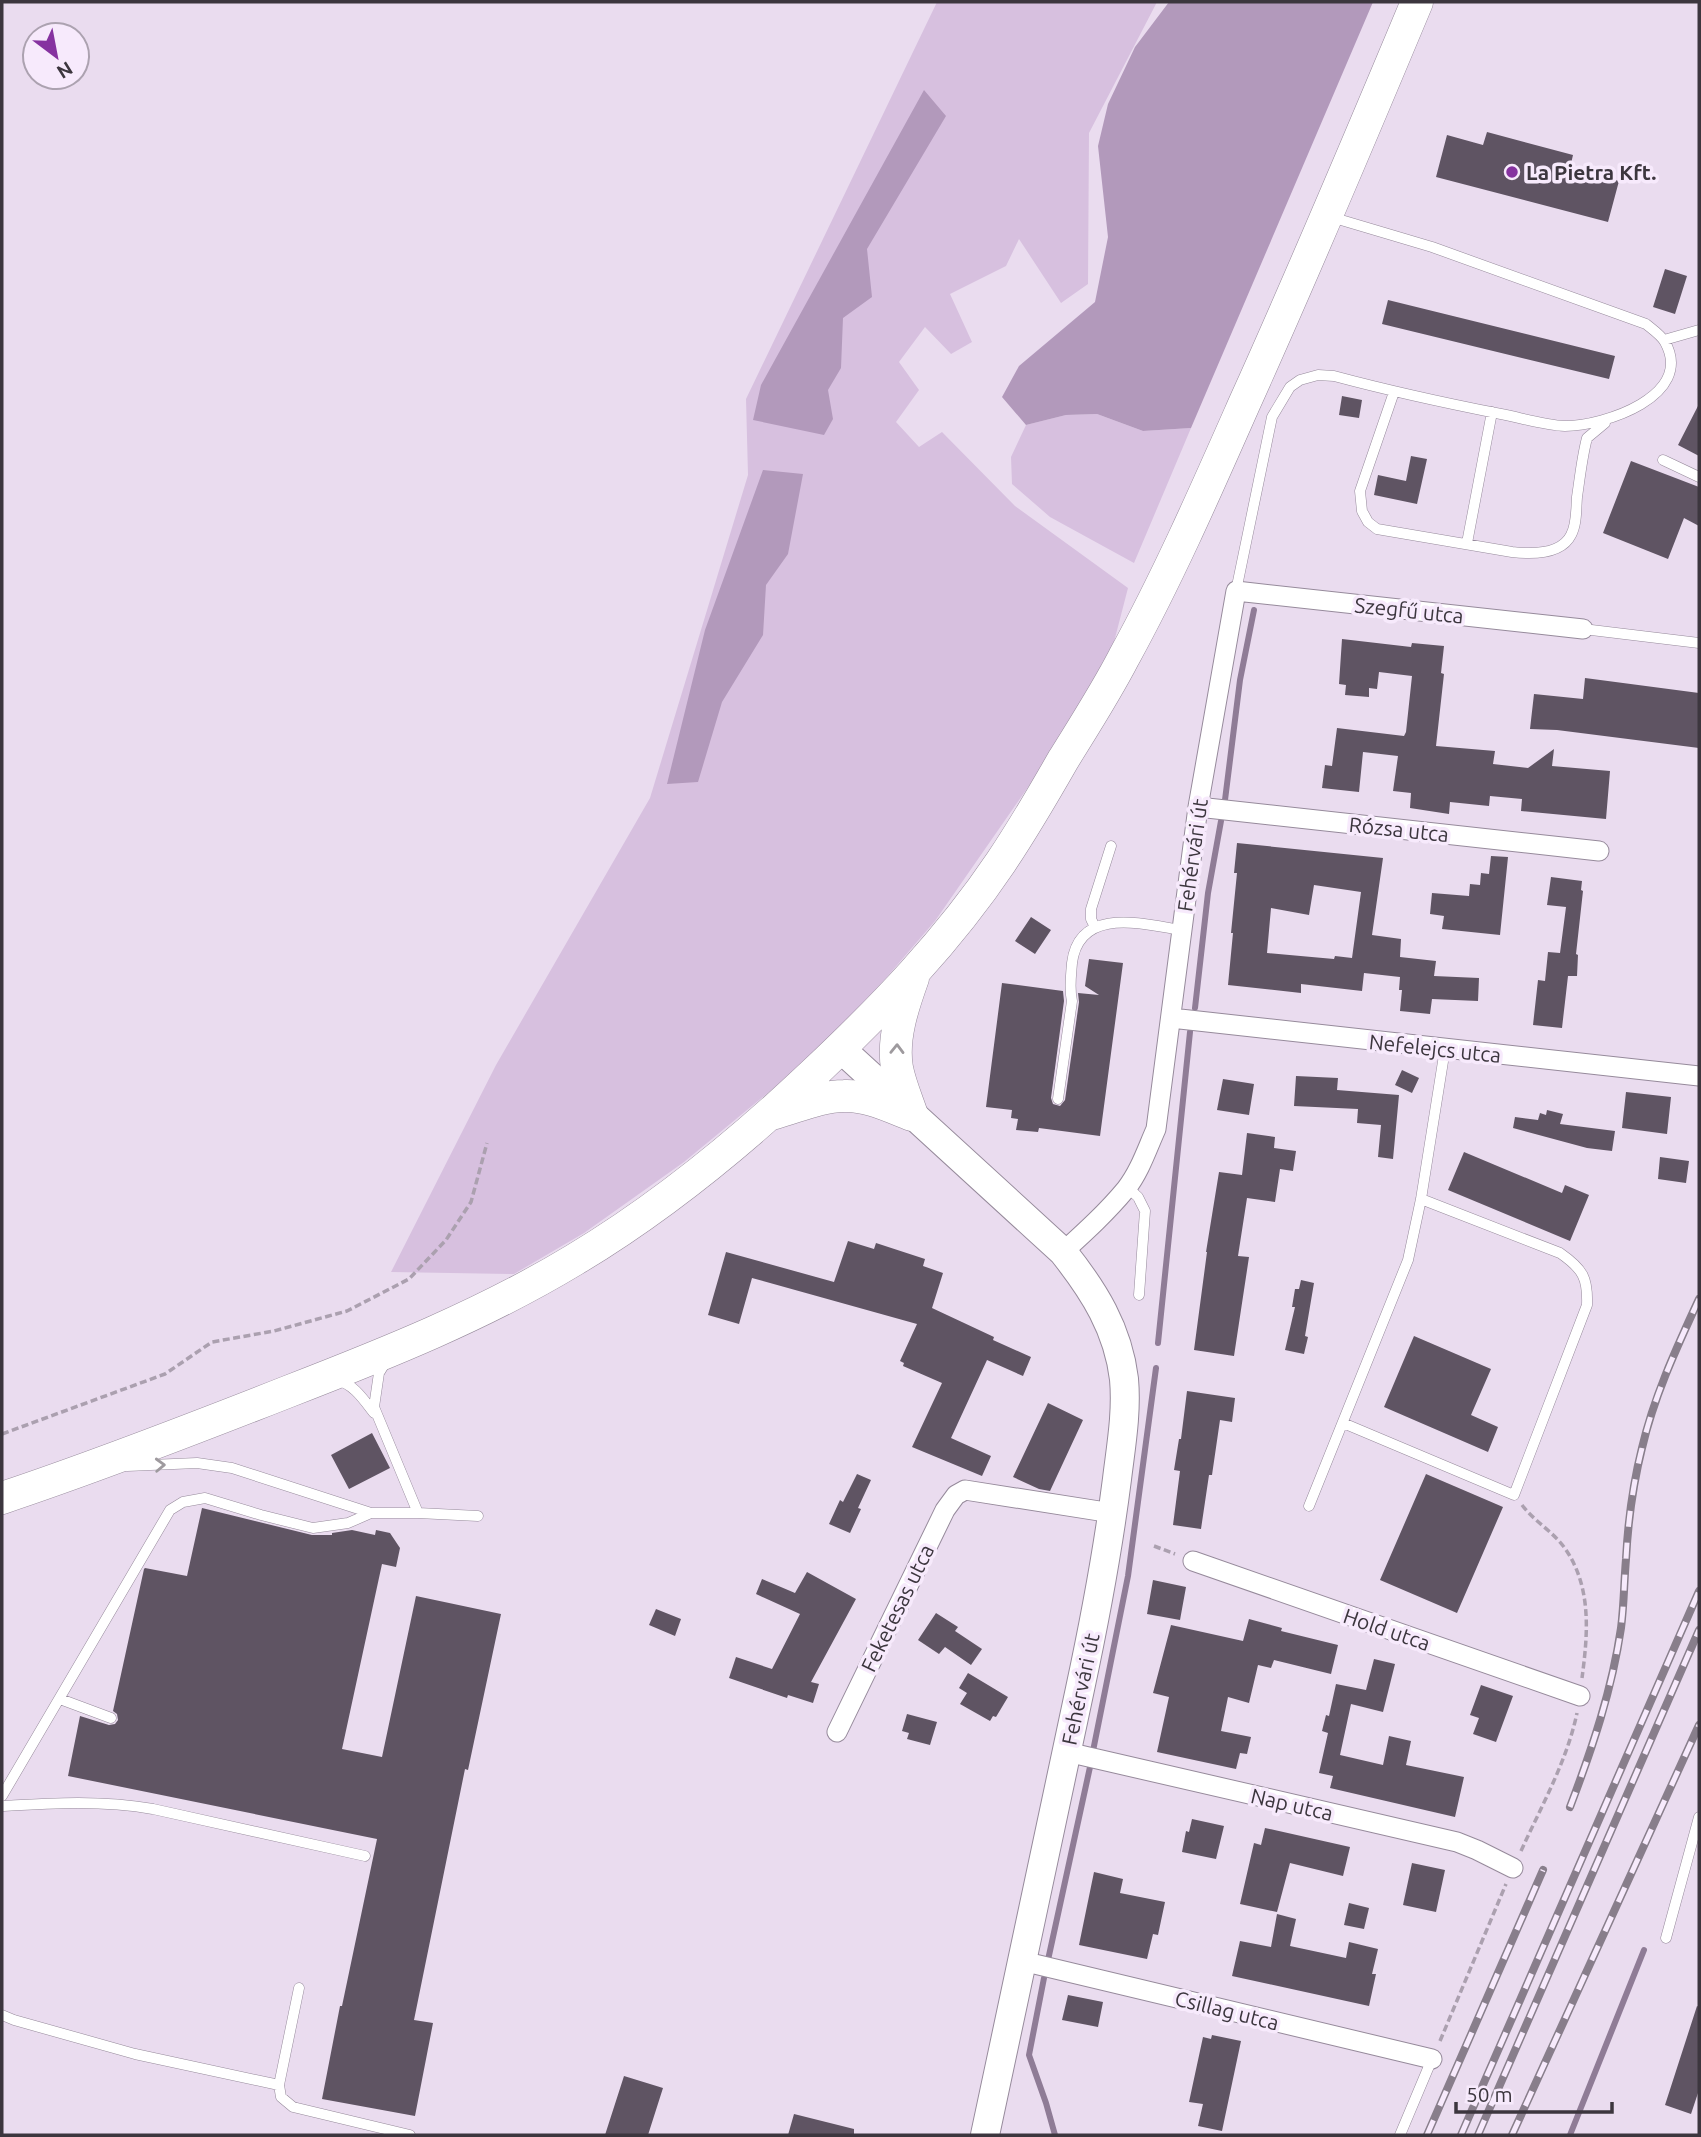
<svg xmlns="http://www.w3.org/2000/svg" width="1701" height="2137" font-family="Ubuntu,sans-serif">
	<style>
		.green { fill: #d7c0df }
		.forest { fill: #b299bb }
		.lines { fill: none; stroke-linecap: round; stroke-linejoin: round }
		.stream { stroke: #8f7c96; stroke-width: 6 }
		.building { fill: #5f5463; fill-rule: evenodd }
		.lane-casing { stroke: #968a9b; stroke-width: 11 }
		.street-casing { stroke: #968a9b; stroke-width: 21 }
		.secondary-casing { stroke: #968a9b; stroke-width: 30 }
		.primary-casing { stroke: #968a9b; stroke-width: 33 }
		.path { stroke: #aba0af; stroke-width: 3.5; stroke-dasharray: 7 3.5; stroke-linecap: butt }
		.lane { stroke: #fff; stroke-width: 10 }
		.street { stroke: #fff; stroke-width: 19 }
		.secondary { stroke: #fff; stroke-width: 28 }
		.primary { stroke: #fff; stroke-width: 32 }
		.rail-casing { stroke: #887e8b; stroke-width: 8 }
		.rail { stroke: #f7eafc; stroke-width: 5; stroke-dasharray: 16; stroke-linecap: butt }
		.oneway { stroke: #9e9a9e }
		.poi-dot { fill: #8632a0; stroke: #f7eafc; stroke-width: 2.5 }
		.labels { text-anchor: middle; dominant-baseline: central; stroke-width: 7; stroke-linejoin: round; paint-order: stroke }
		.poi-label { font-size: 21px; font-weight: bold; fill: #3c363e; stroke: #f7eafc; text-anchor: start }
		.street-label { font-size: 21px; fill: #3c363e; stroke: #f7eafc }
	</style>
	<rect width="100%" height="100%" fill="#eadcef"/>
	<path class="green" d="M937 2H1157L1089 133 1088 284 1061 303 1019 239 1006 266 950 294 972 342 951 354 925 327 899 362 919 390 896 422 919 447 942 432 1015 506 1128 588 1114 642 1079 707 1042 767 935 921 886 978 826 1042 786 1078 684 1162 584 1233 514 1274 391 1272 496 1065 650 798 748 475 746 399Z
		M1097 414 1143 431 1191 428 1134 563 1050 517 1012 484 1011 457 1026 425 1066 415Z"/>
	<path class="forest" d="M1169 2H1373L1191 428 1143 431 1097 414 1066 415 1026 425 1002 397 1019 366 1095 302 1108 237 1098 146 1108 104 1135 47Z
		M924 90 946 116 867 249 872 297 843 318 841 368 828 390 833 419 824 435 753 420 761 385Z
		M763 470 803 474 788 554 766 585 763 635 722 702 698 782 667 784 705 630Z"/>
	<g class="lines">
		<path class="stream" d="M1225 800 1240 680 1254 610
			M1195 1008 1208 893 1221 821
			M1158 1343 1190 1032
			M1093 1751 1128 1576 1156 1368
			M1048 1960 1090 1767
			M1044 1978 1029 2055 1046 2103 1055 2135
			M1570 2135 1644 1950"/>
	</g>
	<path class="building" d="M1487 132 1573 155 1570 168 1619 181 1608 222 1436 177 1447 135 1483 145Z
		M1665 269 1687 276 1675 314 1653 307Z
		M1388 300 1615 356 1609 379 1382 324Z
		M1342 396 1362 400 1359 418 1339 415Z
		M1699 404V456L1678 445Z
		M1411 456 1427 459 1417 504 1374 495 1378 475 1406 481Z
		M1631 461 1699 487V526L1684 518 1668 559 1603 533Z
		M1342 639 1411 647 1412 643 1444 646 1441 673 1444 674 1436 746 1495 751 1493 764 1528 768 1554 749 1552 766 1610 771 1606 819 1521 811 1522 799 1490 796 1489 806 1450 802 1449 814 1410 808 1411 793 1393 791 1398 756 1363 752 1359 792 1322 788 1325 765 1332 766 1337 728 1404 736 1406 732 1412 676 1379 672 1377 689 1369 688V697L1345 695 1346 685 1339 684Z
		M1585 678 1699 693V748L1557 730 1530 729 1534 694 1583 699Z
		M1237 843 1383 858 1372 935 1401 939 1400 957 1436 961 1434 976 1479 978 1478 1001 1432 999 1430 1014 1400 1011 1402 990H1399L1400 977 1364 973 1362 991 1301 984V993L1228 985 1233 933H1231L1237 873H1234ZM1314 885 1361 892 1352 958 1335 956 1334 959 1267 953 1271 908 1309 915Z
		M1491 856 1508 857 1500 935 1442 929 1444 916 1430 914 1432 893 1469 896 1470 884 1480 885 1481 873 1489 874Z
		M1551 877 1582 881 1581 890 1583 891 1576 954 1578 955 1577 976H1568L1562 1028 1533 1025 1538 980 1545 981 1548 952 1560 953 1566 907 1547 905Z
		M1031 917 1051 930 1035 954 1015 941Z
		M1089 959 1123 963 1100 1136 1039 1128 1038 1132 1016 1130 1018 1119 1011 1118 1012 1110 986 1107 1002 983 1063 991 1064 1001 1051 1098 1053 1104 1060 1106 1065 1100 1079 1002 1078 993 1099 995 1085 986Z
		M1402 1070 1419 1078 1412 1093 1395 1085Z
		M1296 1076 1338 1078 1337 1090 1399 1095 1393 1159 1378 1157 1381 1125 1357 1123 1358 1109 1294 1106Z
		M1223 1079 1254 1084 1249 1115 1217 1110Z
		M1626 1092 1671 1097 1667 1134 1622 1128Z
		M1547 1110 1563 1114 1560 1124 1615 1131 1612 1151 1587 1148 1513 1128 1515 1117 1538 1120 1540 1113 1546 1115Z
		M1247 1133 1275 1137 1274 1148 1296 1151 1293 1171 1280 1169 1275 1202 1247 1198 1238 1256 1249 1257 1234 1356 1194 1350 1207 1252H1206L1219 1172 1242 1175Z
		M1464 1152 1562 1193 1565 1185 1589 1195 1570 1241 1448 1190Z
		M1660 1157 1689 1161 1686 1183 1658 1179Z
		M848 1241 874 1249 876 1243 925 1259 923 1266 943 1273 932 1308 994 1337 993 1340 1031 1357 1023 1376 987 1360 951 1438 991 1456 982 1476 912 1447 942 1383 903 1366 904 1363 900 1361 917 1324 752 1278 739 1324 708 1315 726 1252 834 1282Z
		M1301 1280 1314 1283 1305 1336 1308 1337 1304 1354 1285 1350 1295 1307H1292L1295 1289H1299Z
		M1414 1336 1491 1369 1471 1415 1498 1427 1488 1452 1384 1407Z
		M1187 1391 1235 1398 1232 1422 1220 1420 1212 1475H1209L1201 1529 1173 1525 1180 1471 1174 1470 1179 1439H1181Z
		M1048 1403 1083 1420 1050 1491 1039 1489 1013 1477Z
		M372 1433 390 1468 349 1489 331 1455Z
		M857 1474 871 1480 858 1508 861 1509 850 1533 829 1524 840 1500 843 1502Z
		M1426 1474 1503 1507 1457 1613 1380 1580Z
		M202 1508 312 1535H332V1533L352 1530 375 1535 376 1530 390 1533 400 1548 396 1567 382 1564 342 1749 382 1757 416 1596 501 1614 468 1770 465 1769 414 2020 433 2023 415 2116 322 2099 340 2006H342L377 1839 68 1776 80 1716 109 1725 115 1724 118 1720 117 1714 113 1711 144 1569 145 1568 187 1576Z
		M807 1572 856 1599 811 1682 819 1684 813 1703 788 1695 787 1698 729 1678 736 1657 772 1669 800 1614 756 1594 762 1579 795 1593Z
		M1153 1580 1186 1587 1180 1620 1147 1614Z
		M656 1609 681 1619 675 1636 649 1625Z
		M936 1613 958 1627 955 1631 982 1649 971 1665 945 1647 939 1654 918 1640Z
		M1249 1619 1282 1628 1281 1631 1338 1645 1331 1674 1274 1660 1271 1668 1258 1665 1249 1703 1228 1697 1221 1731 1251 1737 1247 1754 1240 1753 1236 1769 1157 1752 1169 1697 1153 1693 1171 1625 1243 1641Z
		M1374 1659 1395 1664 1383 1712 1351 1704 1340 1755 1383 1765 1389 1736 1411 1741 1406 1765 1464 1777 1455 1817 1330 1788 1333 1776 1319 1773 1328 1733 1322 1731 1326 1715 1329 1716 1336 1684 1366 1690Z
		M968 1673 1008 1697 996 1717 993 1716 990 1721 960 1704 967 1693 959 1688Z
		M1481 1685 1513 1696 1496 1742 1473 1734 1479 1718 1470 1715Z
		M907 1714 937 1722 930 1745 907 1739 909 1733 902 1731Z
		M1192 1819 1224 1826 1216 1859 1182 1852 1186 1831 1189 1832Z
		M1265 1828 1350 1847 1343 1876 1290 1863 1277 1912 1240 1904 1254 1843 1261 1845Z
		M1412 1863 1445 1870 1436 1912 1403 1905Z
		M1094 1872 1123 1879 1120 1893 1165 1902 1158 1935 1153 1934 1147 1959 1079 1945Z
		M1349 1903 1369 1908 1364 1929 1344 1925Z
		M1277 1914 1296 1919 1290 1946 1346 1958 1349 1942 1378 1949 1372 1974H1376L1369 2006 1232 1976 1240 1941 1271 1947Z
		M1068 1995 1103 2002 1098 2027 1062 2020Z
		M1697 2006 1699 2007V2090L1691 2114 1665 2105Z
		M1212 2035 1241 2041 1222 2131 1198 2126 1203 2104 1189 2102 1203 2037 1211 2039Z
		M624 2076 663 2088 648 2135H605Z
		M794 2114 854 2129V2135H788Z"/>
	<g class="lines">
		<g class="lane-casing">
			<path id="lane" d="M1664 340 1699 330
				M1394 392 1360 491 1362 511 1368 522 1377 529 1512 552C1530 554 1561 555 1571 535 1577 524 1576 509 1577 497 1580 477 1582 457 1587 438L1605 423
				M1663 460 1699 477
				M1467 543 1492 412
				M1236 591 1272 417 1290 387 1300 380 1318 375 1334 376C1390 391 1445 403 1501 414 1522 418 1544 425 1565 426 1604 426 1695 396 1665 342 1661 335 1652 329 1646 324L1432 247 1331 217
				M1583 629 1699 643
				M1095 927 1091 919V909L1111 846
				M1058 1099 1072 1001C1069 988 1071 977 1072 963 1079 906 1143 924 1181 930
				M1127 1187 1138 1197 1145 1211 1139 1295
				M387 1360 379 1373 374 1407 418 1513
				M336 1380C353 1383 364 1400 374 1413
				M1343 1423 1514 1495 1587 1305C1588 1278 1583 1269 1560 1253L1421 1199
				M127 1466 197 1463 232 1468 371 1513H418L478 1516
				M1309 1506 1408 1260 1421 1199 1445 1049
				M60 1699 111 1718
				M2 1796 170 1510 183 1502 205 1498 261 1515 313 1528 348 1523 371 1513
				M2 1806C53 1803 102 1800 153 1809L365 1856
				M1666 1938 1699 1817
				M299 1988 279 2085 281 2097 293 2107 410 2135
				M2 2015 14 2020 135 2054 279 2085
				M1400 2135 1432 2059"/>
		</g>
		<g class="street-casing">
			<path id="street" d="M1198 807 1599 851
				M1171 1018 1699 1076
				M1063 1252C1085 1232 1107 1212 1126 1189 1140 1171 1147 1149 1156 1129L1198 807 1236 591 1583 629
				M1193 1561 1580 1696
				M837 1732 945 1510 956 1495 965 1490 1112 1513
				M1067 1752 1457 1842 1477 1850 1513 1868
				M1022 1961 1432 2059"/>
		</g>
		<g class="secondary-casing">
			<path id="secondary" d="M840 1048 1063 1252C1094 1291 1118 1329 1124 1379 1127 1413 1121 1446 1117 1479 1108 1550 1095 1619 1080 1689 1048 1838 1017 1986 985 2135"/>
		</g>
		<g class="primary-casing">
			<path id="primary" d="M775 1113C797 1107 821 1096 844 1096 867 1095 891 1107 912 1115
				M912 1115C907 1100 900 1084 897 1068 892 1038 903 1006 913 978
				M2 1498C98 1466 193 1429 287 1392 385 1354 483 1315 574 1260 661 1208 740 1143 813 1074 882 1009 948 941 1001 862 1023 829 1043 795 1063 760 1084 726 1106 692 1124 657 1169 575 1207 488 1245 402 1305 269 1361 136 1417 2"/>
		</g>
		<path class="path" d="M2 1434 165 1374 212 1342 274 1331 347 1311 409 1279 446 1240 471 1202 487 1143
			M1522 1505C1534 1521 1552 1531 1564 1547 1592 1586 1588 1633 1582 1678
			M1154 1546 1175 1554
			M1521 1851C1541 1807 1567 1761 1577 1713
			M1440 2041 1506 1884"/>
		<use href="#lane" class="lane"/>
		<use href="#street" class="street"/>
		<use href="#secondary" class="secondary"/>
		<use href="#primary" class="primary"/>
		<g class="rail-casing">
			<path id="rail" d="M1570 1807C1592 1749 1612 1690 1621 1628 1624 1605 1624 1582 1626 1559 1628 1521 1633 1484 1642 1448 1654 1396 1677 1347 1699 1299
				M1427 2135 1543 1870
				M1461 2135 1699 1591
				M1478 2135 1699 1630
				M1512 2135 1699 1725"/>
		</g>
		<use href="#rail" class="rail"/>
	</g>
	<defs><path id="oneway-chevron" d="M-2-3.5L2.5 0L-2 3.5" fill="none" stroke-width="1.6" stroke-linecap="round" stroke-linejoin="round" transform="scale(1.75)"/></defs>
	<g class="oneway">
		<use href="#oneway-chevron" transform="translate(897 1049) rotate(-89)"/>
		<use href="#oneway-chevron" transform="translate(160 1465) rotate(-2)"/>
	</g>
	<circle class="poi-dot" cx="1512" cy="172" r="7"/>
	<g class="labels">
		<g class="poi-label">
			<text x="1526" y="172">La Pietra Kft.</text>
		</g>
		<g class="street-label">
			<text transform="translate(1409 610) rotate(6)">Szegfű utca</text>
			<text transform="translate(1399 829) rotate(6)">Rózsa utca</text>
			<text transform="translate(1192 855) rotate(-82)">Fehérvári út</text>
			<text transform="translate(1435 1048) rotate(6)">Nefelejcs utca</text>
			<text transform="translate(897 1608) rotate(-64)">Feketesas utca</text>
			<text transform="translate(1387 1629) rotate(19)">Hold utca</text>
			<text transform="translate(1080 1689) rotate(-78)">Fehérvári út</text>
			<text transform="translate(1292 1804) rotate(13)">Nap utca</text>
			<text transform="translate(1227 2010) rotate(14)">Csillag utca</text>
		</g>
	</g>
	<rect width="1701" height="2137" fill="none" stroke="#3c363e" stroke-width="7"/>
	<g transform="translate(56 56) rotate(148)"><circle r="33" fill="#f7eafc" stroke="#aca2b0" stroke-width="2"/>
	<path d="M0-5L12 26L0 18L-12 26Z" fill="#8632a0"/>
	<text y="-10" font-size="19" font-weight="bold" text-anchor="middle" fill="#3c363e">N</text>
	</g>
	<path d="M1456 2102v10h156v-10" fill="none" stroke="#3c363e" stroke-width="3.5"/>
	<text x="1466" y="2102" font-size="21" fill="#3c363e" stroke="#f7eafc" stroke-width="5" paint-order="stroke">50 m</text>
</svg>
